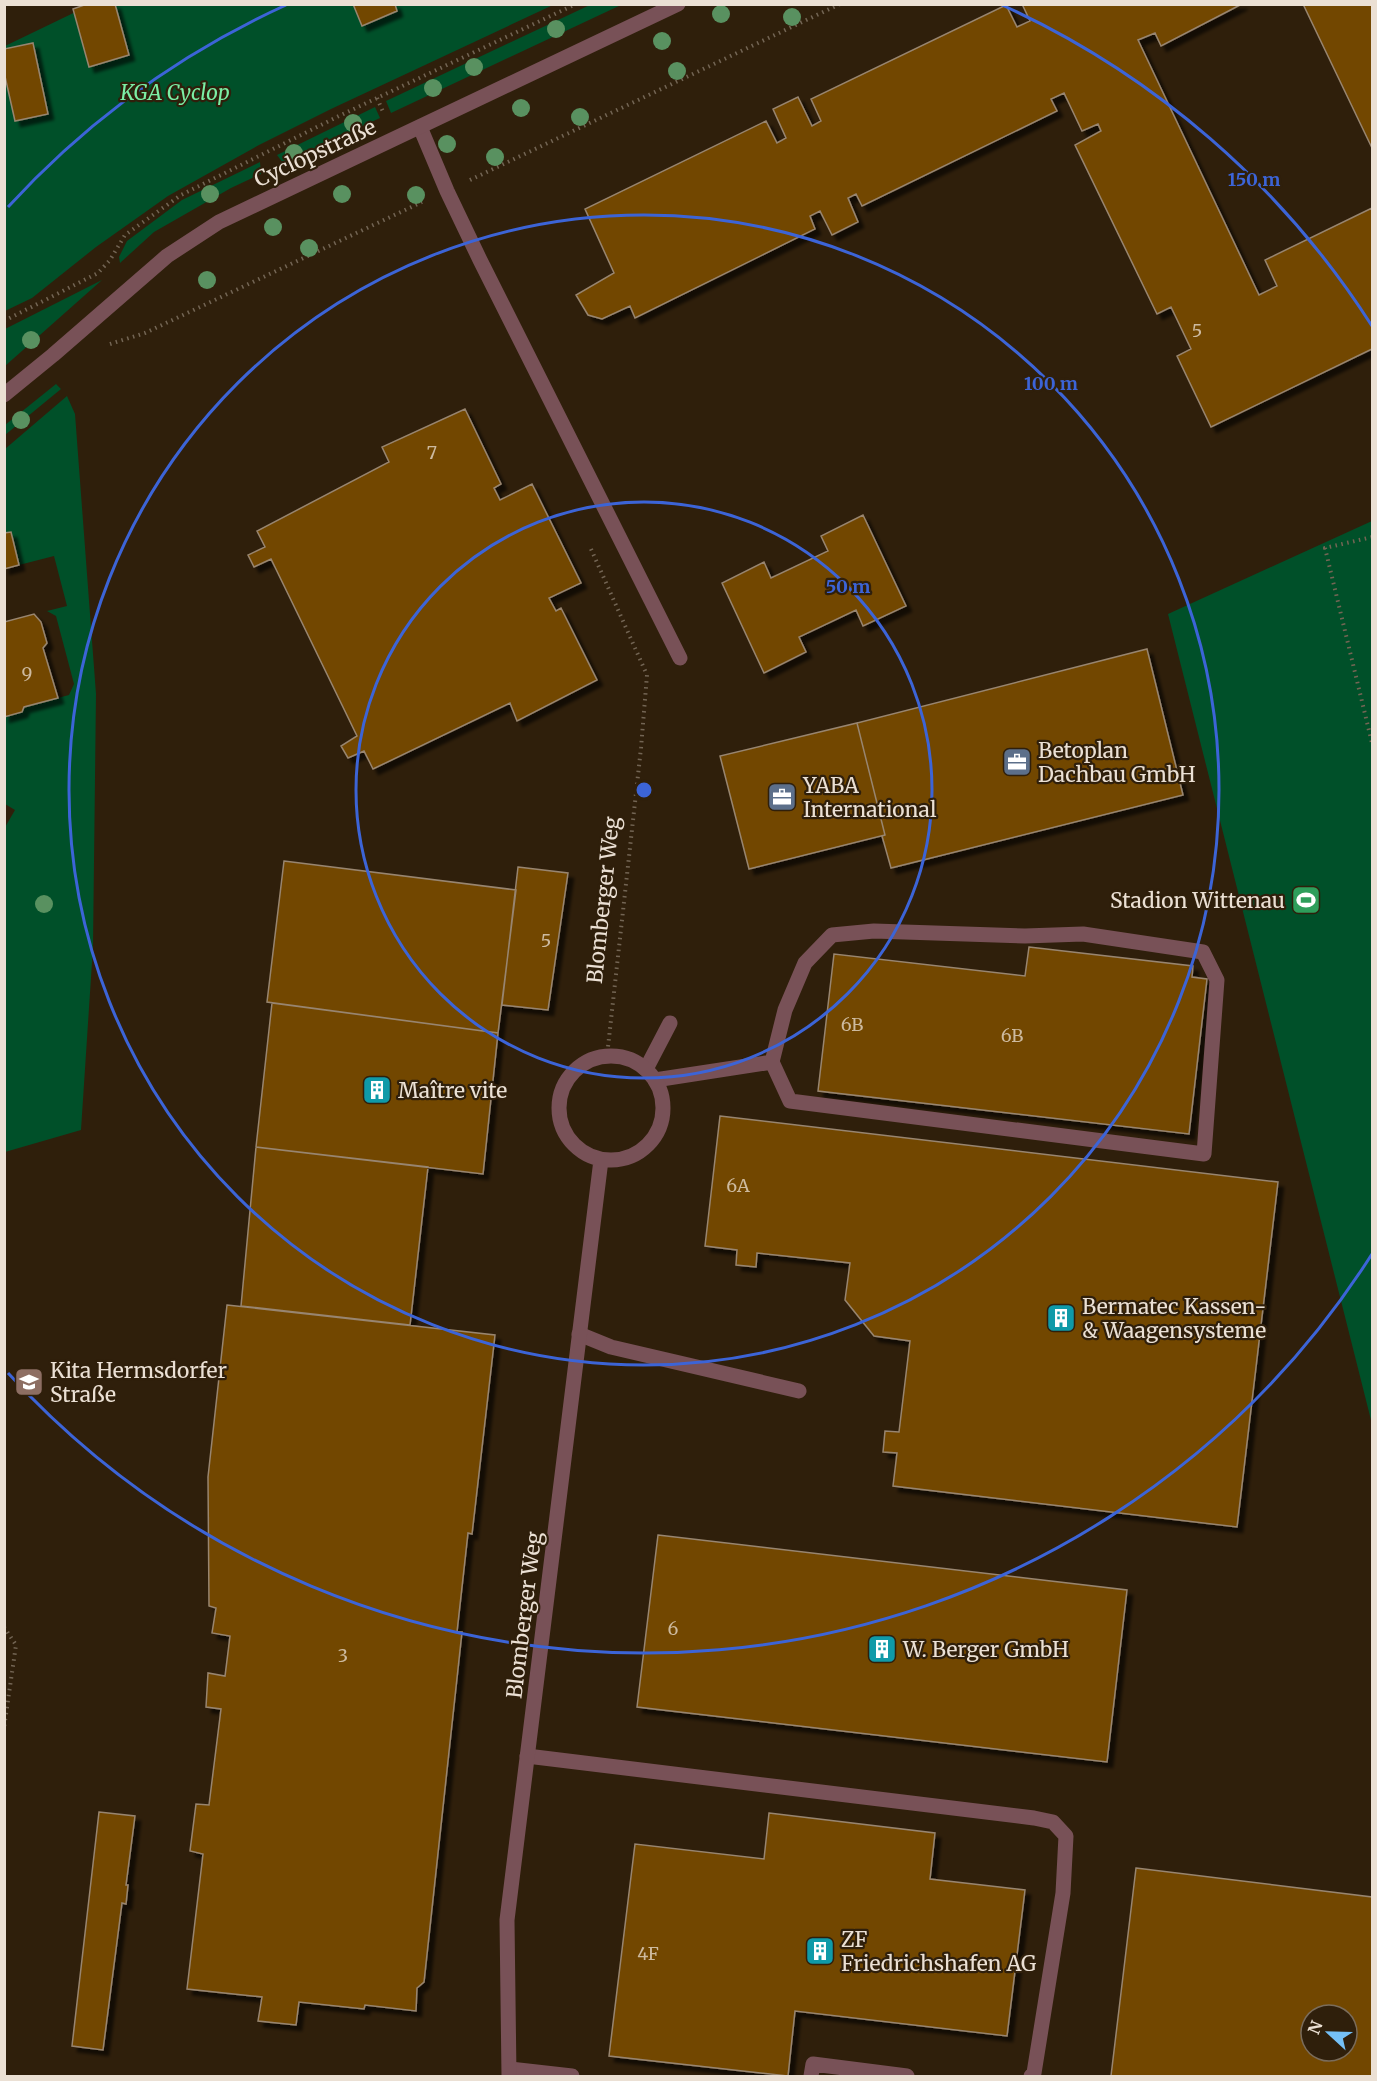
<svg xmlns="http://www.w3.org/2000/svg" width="1377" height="2081" font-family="Merriweather,serif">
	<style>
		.green { fill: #005029 }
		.building { fill: #724701; stroke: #98856f; stroke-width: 1.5; fill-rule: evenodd; filter: url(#shadow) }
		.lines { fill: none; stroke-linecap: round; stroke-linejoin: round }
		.path { stroke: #736554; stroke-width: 4; stroke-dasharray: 1.5 4.5; stroke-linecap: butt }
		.lane { stroke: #785157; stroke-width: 15 }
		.street { stroke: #785157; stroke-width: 15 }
		.tree { fill: #599160 }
		.ring { fill: none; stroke: #3c64d7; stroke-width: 3 }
		.labels { text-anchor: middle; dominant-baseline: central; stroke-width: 4.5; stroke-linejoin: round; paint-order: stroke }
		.number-label { font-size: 18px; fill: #cdba9f }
		.park-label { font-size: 21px; font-style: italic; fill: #7beea5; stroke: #2f1f0b }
		.street-label { font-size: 21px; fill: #ebe0d4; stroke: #2f1f0b }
		.poi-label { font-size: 21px; fill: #ebe0d4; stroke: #2f1f0b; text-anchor: start }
		.centre { fill: #3c64d7; stroke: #2f1f0b; stroke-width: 3 }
		.ring-label { font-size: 18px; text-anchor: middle; font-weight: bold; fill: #3c64d7; stroke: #2f1f0b; stroke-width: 4.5; stroke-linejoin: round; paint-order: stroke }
	</style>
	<defs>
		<filter id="shadow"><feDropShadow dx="5.5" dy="5.5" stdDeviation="1.5" flood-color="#0009"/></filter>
	</defs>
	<rect width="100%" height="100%" fill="#2f1f0b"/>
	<path class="green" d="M592 4 621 5 391 113 386 101Z
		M90 5H553L331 109 259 145 168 196 96 247 32 298 5 311V46Z
		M375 107 380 118 283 163 277 155Z
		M260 162 261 174 231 188 154 232 120 263 119 257 127 241 182 200Z
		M102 280 5 366V329Z
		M56 384 61 389 5 435V425Z
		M67 396 75 414 96 694 93 947 81 1130 5 1152 4 829 15 810 5 804V717L22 712 24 707 69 695 74 684 56 616 47 611 67 606 54 556 19 565 11 532 5 533V449Z
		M1372 521V1424L1168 614Z"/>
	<path class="building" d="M87 4H115L129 55 89 67 73 9Z
		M353 4H395L397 11 362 26Z
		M1022 4H1242L1161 46 1155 33 1138 40 1259 295 1277 286 1265 260 1372 208V349L1211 427 1177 356 1191 349 1171 307 1157 314 1075 145 1101 131 1098 124 1082 131 1064 93 1051 99 1057 111 862 206 856 194 848 198 858 222 832 235 820 211 810 216 815 229 635 318 630 306 602 319 588 315 576 295 614 273 585 209 766 121 777 143 786 138 773 109 798 97 812 126 821 121 811 99 1006 5 1017 27 1030 21Z
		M1303 4H1372V148Z
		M33 43 48 114 15 121 4 72V49Z
		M465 409 501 484 494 488 500 500 532 484 581 583 549 598 556 611 561 608 597 680 517 721 510 703 373 769 364 751 348 758 341 746 357 736 271 559 254 567 248 555 265 547 257 531 389 462 382 447Z
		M863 515 906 606 863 626 856 610 799 637 806 652 764 673 722 583 764 562 771 578 828 551 821 536Z
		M11 532 19 565 4 569V533Z
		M34 614 41 622 47 643 43 648 58 698 24 707 22 712 4 717V622Z
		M1147 649 1183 795 891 868 882 836 885 835 857 723Z
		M857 723 885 835 749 869 720 756Z
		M284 861 516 890 498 1033 267 1002Z
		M518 867 568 873 548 1010 502 1005Z
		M1029 947 1193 966 1192 977 1207 979 1189 1134 818 1091 834 954 1025 976Z
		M272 1003 498 1033 483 1174 256 1147Z
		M720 1116 1278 1182 1237 1527 893 1486 897 1453 883 1452 885 1431 899 1432 910 1341 874 1336 845 1300 850 1263 757 1253 756 1267 736 1265 737 1250 705 1246Z
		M256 1147 428 1167 410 1325 241 1306Z
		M227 1305 495 1335 472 1534 468 1533 457 1632H462L424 1982 417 1988 416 2011 365 2005 364 2009 299 2002 296 2025 258 2021 262 1997 187 1989 203 1854 190 1851 196 1804 209 1805 221 1709 206 1707 208 1673 225 1676 230 1636 212 1633 216 1608 209 1606 208 1477Z
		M658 1535 1127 1590 1107 1762 637 1707Z
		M99 1812 135 1816 126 1885H128L126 1904 122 1903 103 2050 72 2046Z
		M769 1813 935 1833 930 1879 1025 1890 1007 2036 795 2011 788 2076 609 2056 635 1844 764 1859Z
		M1136 1868 1372 1897V2076H1111ZM1311 2015H1347V2051H1311Z"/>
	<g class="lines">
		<path class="path" d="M377 98 384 114
			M470 180 840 4
			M4 321 98 273 110 260 125 235 181 195 339 116 576 4
			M110 344 145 333 422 202
			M1372 537 1325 548 1372 743
			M591 549 647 675 641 748 607 1056
			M4 1627 16 1645 4 1728"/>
		<path class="lane" d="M420 127 447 191 480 260 680 658
			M646 1069 670 1023
			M655 1080 772 1062 785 1010 805 963 832 935 874 931 1025 936 1083 934 1203 952 1217 980 1204 1154 790 1101 772 1062
			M579 1334 611 1347 799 1391
			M527 1756 1034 1818 1053 1822 1066 1836 1063 1893 1034 2073 1031 2076
			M510 2069 572 2076
			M811 2076 813 2064 907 2076"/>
		<path class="street" d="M4 395 53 355 167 256 219 222 678 4
			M559 1108a52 52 0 1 1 104 0a52 52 0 1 1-104 0Z
			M509 2076 507 1920 601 1160"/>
	</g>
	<g class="tree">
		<circle cx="721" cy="14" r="9"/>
		<circle cx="792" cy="17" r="9"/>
		<circle cx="556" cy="29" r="9"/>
		<circle cx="662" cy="41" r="9"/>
		<circle cx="474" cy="67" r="9"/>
		<circle cx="677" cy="71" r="9"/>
		<circle cx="433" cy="88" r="9"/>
		<circle cx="521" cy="108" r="9"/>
		<circle cx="580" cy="117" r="9"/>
		<circle cx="353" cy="123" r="9"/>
		<circle cx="447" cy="144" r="9"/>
		<circle cx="294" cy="153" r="9"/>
		<circle cx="495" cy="157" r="9"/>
		<circle cx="210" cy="194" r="9"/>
		<circle cx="342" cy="194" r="9"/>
		<circle cx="416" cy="195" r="9"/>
		<circle cx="273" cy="227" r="9"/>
		<circle cx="309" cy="248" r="9"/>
		<circle cx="207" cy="280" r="9"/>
		<circle cx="31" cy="340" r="9"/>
		<circle cx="21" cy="420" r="9"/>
		<circle cx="44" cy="904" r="9"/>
	</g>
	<g class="ring">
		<circle cx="644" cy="790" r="288"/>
		<circle cx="644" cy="790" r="575"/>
		<path d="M1372 1254A863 863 0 0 1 8 1373M8 207A863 863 0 0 1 286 5M1002 5A863 863 0 0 1 1372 326"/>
	</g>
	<defs>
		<g id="office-square" transform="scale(1.5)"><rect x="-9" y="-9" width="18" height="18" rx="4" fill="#5c6f8a" stroke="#2f1f0b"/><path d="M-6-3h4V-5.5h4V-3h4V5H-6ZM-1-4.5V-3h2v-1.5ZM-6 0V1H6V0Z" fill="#fff"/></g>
		<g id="stadium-square" transform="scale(1.5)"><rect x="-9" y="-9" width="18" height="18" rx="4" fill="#2e9e5b" stroke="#2f1f0b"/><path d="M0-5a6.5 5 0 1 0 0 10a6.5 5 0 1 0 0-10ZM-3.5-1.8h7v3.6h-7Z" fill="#fff"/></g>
		<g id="building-square" transform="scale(1.5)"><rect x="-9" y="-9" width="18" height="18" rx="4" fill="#0f9aa8" stroke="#2f1f0b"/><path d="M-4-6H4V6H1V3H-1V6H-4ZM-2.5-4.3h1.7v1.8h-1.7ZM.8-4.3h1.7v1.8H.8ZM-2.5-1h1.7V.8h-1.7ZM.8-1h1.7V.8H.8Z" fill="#fff"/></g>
		<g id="school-square" transform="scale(1.5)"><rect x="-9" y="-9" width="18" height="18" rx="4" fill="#8d6e63" stroke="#2f1f0b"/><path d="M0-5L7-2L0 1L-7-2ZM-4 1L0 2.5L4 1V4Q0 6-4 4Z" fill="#fff"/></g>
	</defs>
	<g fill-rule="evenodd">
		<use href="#office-square" x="1017" y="762"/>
		<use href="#office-square" x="782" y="797"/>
		<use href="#stadium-square" x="1306" y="900"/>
		<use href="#building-square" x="377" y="1090"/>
		<use href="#building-square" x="1061" y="1318"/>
		<use href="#school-square" x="29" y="1382"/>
		<use href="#building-square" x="882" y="1649"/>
		<use href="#building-square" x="820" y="1951"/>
	</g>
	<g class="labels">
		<g class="number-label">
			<text x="1197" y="330">5</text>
			<text x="432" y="452">7</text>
			<text x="27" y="673">9</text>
			<text x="546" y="940">5</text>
			<text x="852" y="1024">6B</text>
			<text x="1012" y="1035">6B</text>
			<text x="738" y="1185">6A</text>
			<text x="673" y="1628">6</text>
			<text x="343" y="1655">3</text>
			<text x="648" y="1953">4F</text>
		</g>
		<g class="park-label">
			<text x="175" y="92">KGA Cyclop</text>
		</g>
		<g class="street-label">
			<text transform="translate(315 153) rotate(-25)">Cyclopstraße</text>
			<text transform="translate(603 900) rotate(-84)">Blomberger Weg</text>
			<text transform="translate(524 1615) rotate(-83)">Blomberger Weg</text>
		</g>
		<g class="poi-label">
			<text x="1038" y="750">Betoplan<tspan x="1038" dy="24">Dachbau GmbH</tspan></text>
			<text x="803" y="785">YABA<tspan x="803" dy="24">International</tspan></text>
			<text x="1285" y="900" text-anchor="end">Stadion Wittenau</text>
			<text x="398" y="1090">Maître vite</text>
			<text x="1082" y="1306">Bermatec Kassen-<tspan x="1082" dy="24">&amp; Waagensysteme</tspan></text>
			<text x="50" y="1370">Kita Hermsdorfer<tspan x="50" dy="24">Straße</tspan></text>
			<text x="903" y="1649">W. Berger GmbH</text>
			<text x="841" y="1939">ZF<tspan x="841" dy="24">Friedrichshafen AG</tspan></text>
		</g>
	</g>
	<circle cx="644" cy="790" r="9" class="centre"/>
	<g class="ring-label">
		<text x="1254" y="186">150 m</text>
		<text x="1051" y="390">100 m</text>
		<text x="848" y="593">50 m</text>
	</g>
	<rect width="1377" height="2081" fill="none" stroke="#ebe0d4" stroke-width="12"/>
	<g transform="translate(1329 2033) rotate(292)"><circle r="28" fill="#2f1f0b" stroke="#7a6c5b" stroke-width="1.5"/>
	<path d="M0-4.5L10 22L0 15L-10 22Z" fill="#75c0f6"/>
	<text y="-9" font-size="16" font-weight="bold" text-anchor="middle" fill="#ebe0d4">N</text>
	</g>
</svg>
